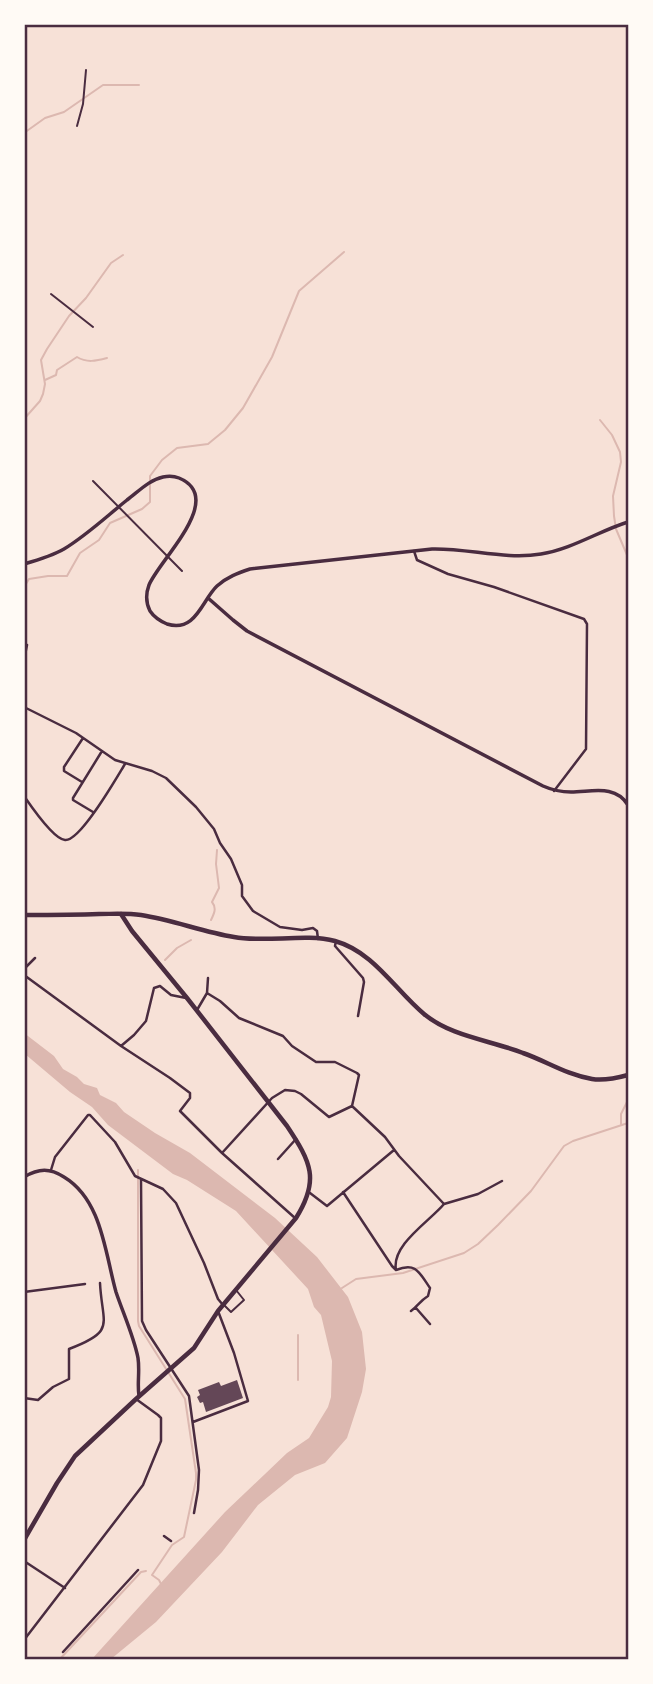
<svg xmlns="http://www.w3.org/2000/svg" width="653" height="1684" font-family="'Alegreya Sans',sans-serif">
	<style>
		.water { fill: #dcb8b0 }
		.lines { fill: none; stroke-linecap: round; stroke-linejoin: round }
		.stream { stroke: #dcb8b0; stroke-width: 2 }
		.building { fill: #644757 }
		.service { stroke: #4a2c40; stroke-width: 2 }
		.minor { stroke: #4a2c40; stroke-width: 2.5 }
		.tertiary { stroke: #4a2c40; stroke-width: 3.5 }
		.primary { stroke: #4a2c40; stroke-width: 4.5 }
		.trunk { stroke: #4a2c40; stroke-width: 4.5 }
		.neatline { fill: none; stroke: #4a2c40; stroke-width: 2.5 }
	</style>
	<rect width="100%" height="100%" fill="#f7e1d7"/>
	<path class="water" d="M24 1033 54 1056 63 1069 77 1077 84 1084 97 1088 100 1095 116 1103 124 1112 155 1133 190 1153 275 1218 317 1257 348 1297 362 1332 366 1369 362 1392 347 1438 325 1463 295 1475 258 1505 222 1552 156 1622 111 1659H92L225 1512 287 1453 309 1438 328 1407 331 1397 332 1361 321 1315 314 1307 308 1289 236 1211 187 1180 173 1174 108 1125 92 1107 70 1092 25 1054Z"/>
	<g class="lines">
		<path class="stream" d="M24 133 45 118 64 112 103 85H139
			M45 380 56 375 57 370 77 357C87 363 96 361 107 358
			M24 419 40 401 43 394 45 384 41 360 47 349 69 316 86 298 111 263 123 255
			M600 420 612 435 620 452 621 462 613 496 614 516 616 529 627 555 628 573
			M24 587 29 579 48 576H67L80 553 99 540 110 523 142 509 150 502V476L162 460 177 448 208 444 225 430 243 408 272 357 299 291 344 252
			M211 920C214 914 217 908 212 902L219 888 216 864 217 850
			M165 960 177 948 191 940
			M621 1124V1114L628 1100
			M138 1170V1321L139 1326 185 1399 196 1473V1480L184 1537 172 1545 152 1575 159 1580 161 1584
			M342 1288 356 1279 403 1273 464 1253 478 1244 498 1225 531 1191 564 1146 573 1141 628 1123
			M298 1335V1380
			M59 1660 141 1572 146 1571"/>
	</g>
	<path class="building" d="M237 1380 243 1398 206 1412 203 1402 200 1403 197 1397 200 1395 198 1390 219 1382 221 1386Z"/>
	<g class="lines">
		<path class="service" d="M77 126 83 104 86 70
			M51 294 93 327
			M93 481 182 571
			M224 1305 231 1312 244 1300 236 1290"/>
		<path class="minor" d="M414 551 417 560 448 574 494 587 584 619 587 624 586 749 554 791
			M24 660 27 645
			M24 707 76 733 115 760 152 771 166 778 196 807 214 829 220 843 231 859 242 885V896L253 911 280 927 302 930 313 928 317 931 318 939
			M82 782 64 771V767L83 738
			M24 796C31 806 53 839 65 840 80 842 117 777 125 764
			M93 812 73 800V798L102 751
			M24 905 25 915
			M336 941 335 946 363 978 364 982 358 1016
			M24 969 35 958
			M24 975 121 1046
			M207 993 220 1001 239 1018 283 1036 292 1046 316 1062H335L357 1073 359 1075 352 1106 385 1137 399 1156 444 1204C430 1221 391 1245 396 1270L392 1266 343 1192
			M186 998 171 995 160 986 154 988 146 1021 134 1035 121 1046 170 1078 190 1093V1098L180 1111 222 1153
			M197 1010 207 993 208 978
			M278 1159 296 1139
			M51 1170 55 1157 88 1115H90L115 1142 135 1176 163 1189 176 1203 204 1263 218 1299 223 1305
			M141 1179 142 1321 146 1330 189 1396 199 1470 198 1490 194 1513
			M310 1193 327 1206 394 1150
			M444 1204 478 1194 502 1181
			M295 1218 222 1153 272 1098 285 1090 295 1091 301 1094 329 1117 352 1106
			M396 1270C416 1262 419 1272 430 1288L428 1296C420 1301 418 1306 411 1311
			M24 1292 85 1284
			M416 1308 430 1324
			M24 1398 38 1400 53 1387 69 1379V1349C117 1331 102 1325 100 1283
			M193 1422 248 1401 234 1353 218 1311
			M164 1536 171 1541
			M24 1561 65 1588
			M24 1640 143 1485 161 1441V1418L158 1415 136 1399
			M63 1652 138 1570"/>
		<path class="tertiary" d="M24 564C38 560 52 556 64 549 87 535 107 516 127 500 138 492 149 480 163 477 168 476 174 476 179 478 227 498 159 560 149 585 146 593 146 603 150 611 154 617 160 621 167 624 196 633 202 600 217 586 227 577 238 573 250 569L432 549C468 548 505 560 541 554 572 549 599 531 628 522
			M208 598 233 620 247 631 543 786C552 790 560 792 571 792 592 792 615 784 628 805
			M24 1177C39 1168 50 1168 64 1177 102 1200 105 1253 116 1292 123 1313 134 1337 138 1358 140 1371 137 1384 139 1396"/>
		<path class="primary" d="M24 1540 57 1483 75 1456 136 1399 194 1348 218 1311 296 1218C320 1180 311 1162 287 1126L187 998 132 931 121 914"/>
		<path class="trunk" d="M24 915C49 915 74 915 99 914 113 914 127 913 141 915 173 920 203 932 234 937 266 943 305 933 335 941 374 952 395 990 424 1014 452 1037 490 1040 523 1053 546 1061 567 1075 592 1079 604 1081 617 1078 628 1075"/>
	</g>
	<rect width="653" height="1684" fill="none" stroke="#fffaf5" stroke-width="52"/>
	<rect x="26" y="26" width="601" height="1632" class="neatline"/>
</svg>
